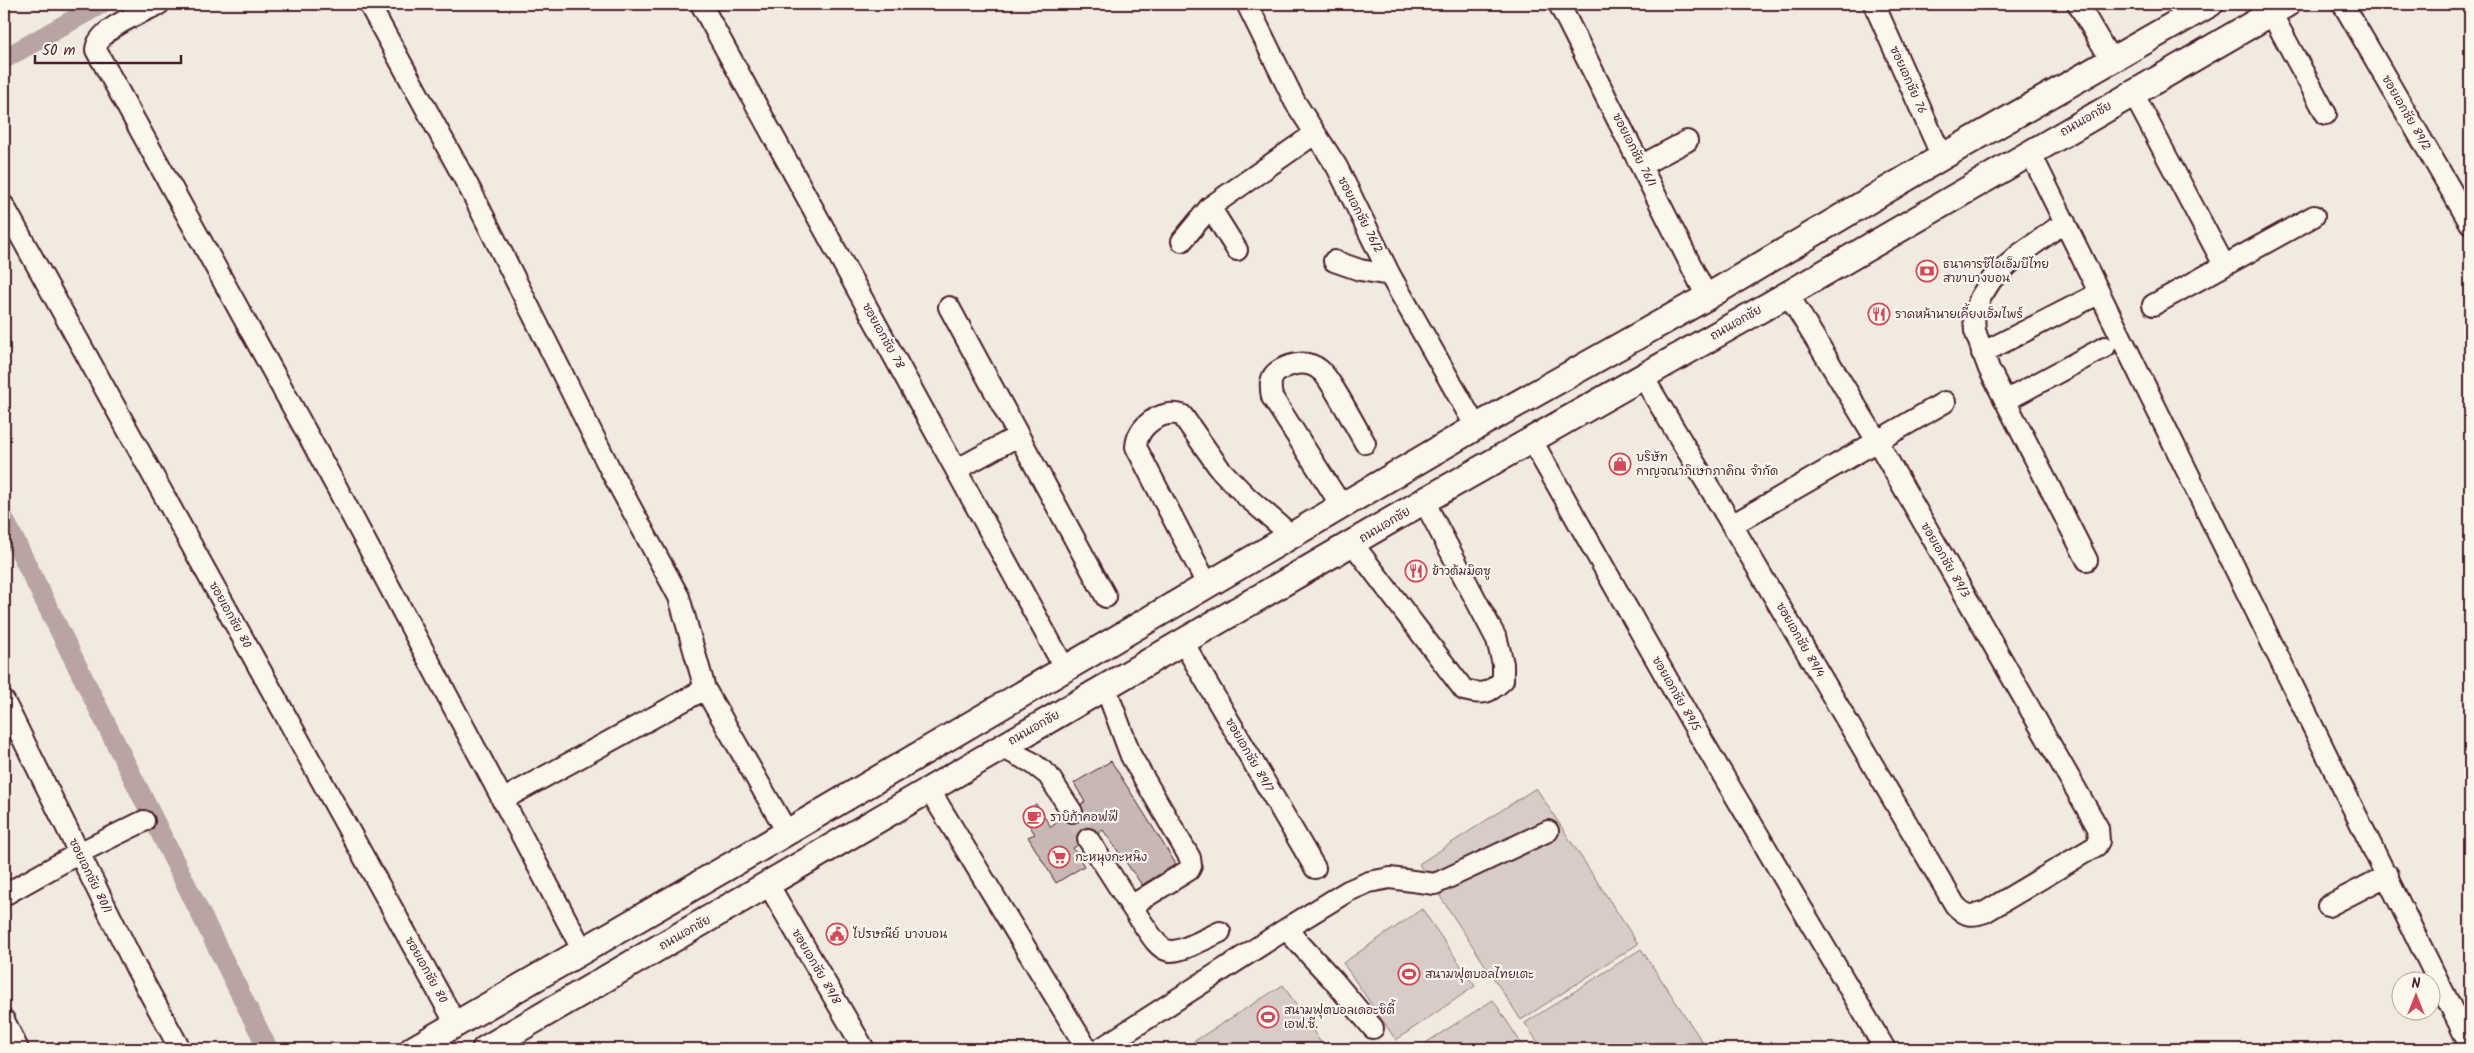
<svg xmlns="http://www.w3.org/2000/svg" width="2474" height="1053" font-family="Kalam,'Playpen Sans Thai',sans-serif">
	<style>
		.green { fill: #d8ccc6; stroke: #917678 }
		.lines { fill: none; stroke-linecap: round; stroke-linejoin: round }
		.canal { stroke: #b8a4a2; stroke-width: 20 }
		.building { fill: #c8b8b3; stroke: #4a1f2b }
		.minor-tunnel { stroke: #cfc1bc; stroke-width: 20; stroke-dasharray: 20 10; stroke-linecap: butt }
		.minor-casing { stroke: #4a1f2b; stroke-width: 24 }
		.major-casing { stroke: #4a1f2b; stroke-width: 29 }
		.minor { stroke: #fbf7ec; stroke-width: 20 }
		.major { stroke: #fbf7ec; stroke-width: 25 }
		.labels { text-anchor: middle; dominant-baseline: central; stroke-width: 4.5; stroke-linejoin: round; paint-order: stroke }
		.street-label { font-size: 12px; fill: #4a1f2b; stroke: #fbf7ec }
		.poi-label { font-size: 12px; fill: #4a1f2b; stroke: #fbf7ec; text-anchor: start }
	</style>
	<rect width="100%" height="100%" fill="#f0eae0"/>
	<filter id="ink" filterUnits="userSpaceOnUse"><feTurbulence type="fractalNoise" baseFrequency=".02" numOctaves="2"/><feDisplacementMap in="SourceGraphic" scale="10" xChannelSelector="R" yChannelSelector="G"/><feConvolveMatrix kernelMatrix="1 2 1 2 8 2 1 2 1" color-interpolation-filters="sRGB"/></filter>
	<g filter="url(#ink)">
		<path class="green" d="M1536 788 1638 944 1521 1020 1419 864Z
			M1422 909 1475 986 1396 1040 1343 963Z
			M1641 949 1707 1049H1542L1525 1023Z
			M1283 985 1325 1049H1182Z
			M1493 1000 1525 1049H1416Z"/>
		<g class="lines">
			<path class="canal" d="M4 59 101 4
				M4 519 268 1049"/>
		</g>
		<path class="building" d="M1111 761 1176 864 1142 885 1103 830 1098 833 1087 827 1078 833V845L1073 848 1084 866 1056 883 1028 837 1035 834 1022 814 1036 804 1051 827 1062 819 1072 824 1078 822 1083 817 1081 804 1085 802 1074 783Z"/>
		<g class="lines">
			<path class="minor-tunnel" d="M1072 812 1088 839"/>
			<g class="minor-casing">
				<path id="minor" d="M159 4C141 13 97 29 96 50L336 486 583 951
					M369 4 472 193 611 471 679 597 705 689 787 832
					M701 4 1065 669
					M1247 4 1295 102 1337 167 1390 275 1476 427
					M1559 4 1707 297
					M1874 4 1942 157
					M2078 4 2111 60
					M2343 4 2470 223
					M2271 13 2326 114
					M2133 93 2224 265
					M2030 152 2470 1046
					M1642 165 1687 141
					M4 206 456 1024
					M1210 207 1237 250
					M2065 222 2020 254 1992 279 1980 298 1974 316 1975 331 1989 369 2087 560
					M1182 241 1210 207 1313 135
					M1334 261 1360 270 1390 275
					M2153 305 2314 216
					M949 307 1106 597
					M1982 353 2090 298
					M1643 377 1732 525 1955 905C1965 916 1971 917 1985 912L2096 846 2099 841 2098 828 1877 441 1788 294
					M2005 401 2105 347
					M1531 439 1695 728 1885 1049
					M956 470 1018 436
					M1341 505 1272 397C1270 386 1269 376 1280 370 1292 363 1308 360 1320 370 1329 376 1358 431 1365 443
					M1732 525 1945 402
					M1353 544 1464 690C1484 695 1488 694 1503 680V664L1497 640 1424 501
					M1207 584 1136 447C1137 426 1161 409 1182 415L1220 469 1247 497 1291 535
					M1183 642 1315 868
					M4 701 136 968 180 1049
					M1001 747 1031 762 1048 775 1072 812
					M929 789 1087 1049
					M502 800 705 689
					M1088 839 1131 906 1189 870 1191 866 1190 858 1131 756 1105 686
					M768 884 864 1049
					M4 895 79 853 144 821
					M1131 906C1168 960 1159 961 1220 932
					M2328 906 2388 875
					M1286 929 1334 981 1373 1028
					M4 1020 18 1049
					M1100 1049 1286 929 1348 891 1369 882 1390 878 1435 884 1548 831"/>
			</g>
			<g class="major-casing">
				<path id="major" d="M413 1049 752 853 1476 427 1707 297 1942 157 2210 4
					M485 1049 1424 501 1788 294 2287 4"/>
			</g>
			<use href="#minor" class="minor"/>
			<use href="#major" class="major"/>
		</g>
	</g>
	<defs>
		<g id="bank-ring" transform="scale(1.125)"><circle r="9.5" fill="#fbf7ec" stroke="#d1495b" stroke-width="1.5"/><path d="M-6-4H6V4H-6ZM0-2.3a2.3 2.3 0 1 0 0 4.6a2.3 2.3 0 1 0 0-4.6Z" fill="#d1495b"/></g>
		<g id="restaurant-ring" transform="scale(1.125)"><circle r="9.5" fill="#fbf7ec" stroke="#d1495b" stroke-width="1.5"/><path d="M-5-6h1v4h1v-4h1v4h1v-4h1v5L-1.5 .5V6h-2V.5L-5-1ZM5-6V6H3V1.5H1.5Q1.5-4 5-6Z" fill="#d1495b"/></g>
		<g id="shop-ring" transform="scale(1.125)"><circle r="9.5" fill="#fbf7ec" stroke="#d1495b" stroke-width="1.5"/><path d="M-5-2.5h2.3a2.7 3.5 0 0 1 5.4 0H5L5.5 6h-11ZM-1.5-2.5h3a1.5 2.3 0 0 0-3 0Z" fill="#d1495b"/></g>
		<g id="cafe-ring" transform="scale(1.125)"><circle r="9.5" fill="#fbf7ec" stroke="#d1495b" stroke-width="1.5"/><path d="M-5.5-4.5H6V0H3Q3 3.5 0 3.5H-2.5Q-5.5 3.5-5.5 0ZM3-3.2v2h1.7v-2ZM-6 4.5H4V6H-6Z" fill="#d1495b"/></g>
		<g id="supermarket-ring" transform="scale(1.125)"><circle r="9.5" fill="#fbf7ec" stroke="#d1495b" stroke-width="1.5"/><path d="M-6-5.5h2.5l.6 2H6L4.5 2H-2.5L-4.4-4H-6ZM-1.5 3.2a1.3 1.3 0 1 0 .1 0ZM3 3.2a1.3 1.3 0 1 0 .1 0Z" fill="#d1495b"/></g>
		<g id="civic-ring" transform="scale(1.125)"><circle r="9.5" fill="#fbf7ec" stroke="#d1495b" stroke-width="1.5"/><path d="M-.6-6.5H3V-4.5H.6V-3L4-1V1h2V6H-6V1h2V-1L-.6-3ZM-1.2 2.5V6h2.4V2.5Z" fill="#d1495b"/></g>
		<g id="stadium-ring" transform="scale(1.125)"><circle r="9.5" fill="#fbf7ec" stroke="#d1495b" stroke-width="1.5"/><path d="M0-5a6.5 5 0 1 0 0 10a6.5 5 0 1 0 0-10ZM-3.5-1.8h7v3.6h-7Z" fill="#d1495b"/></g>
	</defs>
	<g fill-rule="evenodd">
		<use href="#bank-ring" x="1927" y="271"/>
		<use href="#restaurant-ring" x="1879" y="314"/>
		<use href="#shop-ring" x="1620" y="464"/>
		<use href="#restaurant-ring" x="1416" y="571"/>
		<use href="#cafe-ring" x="1034" y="817"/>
		<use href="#supermarket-ring" x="1059" y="857"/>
		<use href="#civic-ring" x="837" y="934"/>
		<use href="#stadium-ring" x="1409" y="974"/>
		<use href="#stadium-ring" x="1268" y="1017"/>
	</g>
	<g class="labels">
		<g class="street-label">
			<text transform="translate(1908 80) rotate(66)">ซอยเอกชัย 76</text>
			<text transform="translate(2406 113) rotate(60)">ซอยเอกชัย 89/2</text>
			<text transform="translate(2086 119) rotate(-30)">ถนนเอกชัย</text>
			<text transform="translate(1634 150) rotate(63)">ซอยเอกชัย 76/1</text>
			<text transform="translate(1360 215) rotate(63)">ซอยเอกชัย 76/2</text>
			<text transform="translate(1736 323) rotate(-30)">ถนนเอกชัย</text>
			<text transform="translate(883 336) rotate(61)">ซอยเอกชัย 78</text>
			<text transform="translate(1385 525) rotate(-31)">ถนนเอกชัย</text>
			<text transform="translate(1945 560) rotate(60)">ซอยเอกชัย 89/3</text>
			<text transform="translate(230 615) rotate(61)">ซอยเอกชัย 80</text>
			<text transform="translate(1800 640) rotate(60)">ซอยเอกชัย 89/4</text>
			<text transform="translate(1676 694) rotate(60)">ซอยเอกชัย 89/5</text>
			<text transform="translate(1034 728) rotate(-30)">ถนนเอกชัย</text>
			<text transform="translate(1249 755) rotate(60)">ซอยเอกชัย 89/7</text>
			<text transform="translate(90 876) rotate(64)">ซอยเอกชัย 80/1</text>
			<text transform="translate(685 933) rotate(-30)">ถนนเอกชัย</text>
			<text transform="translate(816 967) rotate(60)">ซอยเอกชัย 89/8</text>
			<text transform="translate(426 970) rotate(61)">ซอยเอกชัย 80</text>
		</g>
		<g class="poi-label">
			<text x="1943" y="264">ธนาคารซีไอเอ็มบีไทย<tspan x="1943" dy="14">สาขาบางบอน</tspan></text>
			<text x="1895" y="314">ราดหน้านายเคี้ยงเอ็มไพร์</text>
			<text x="1636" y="457">บริษัท<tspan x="1636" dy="14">กาญจณาภิเษกภาคิณ จำกัด</tspan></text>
			<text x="1432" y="571">ข้าวต้มมิตซู</text>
			<text x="1050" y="817">ราบิก้าคอฟฟี</text>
			<text x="1075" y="857">กะหนุงกะหนิง</text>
			<text x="853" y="934">ไปรษณีย์ บางบอน</text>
			<text x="1425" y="974">สนามฟุตบอลไทยเตะ</text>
			<text x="1284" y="1010">สนามฟุตบอลเดอะซิตี้<tspan x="1284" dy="14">เอฟ.ซี.</tspan></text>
		</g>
	</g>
	<rect width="2474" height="1053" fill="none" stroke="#fbf7ec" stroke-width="20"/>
	<rect x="10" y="10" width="2454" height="1033" fill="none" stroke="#4a1f2b" stroke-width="2" filter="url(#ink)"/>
	<g transform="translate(2416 996)"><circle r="24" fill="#fbf7ec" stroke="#b4a19f"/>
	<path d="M0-4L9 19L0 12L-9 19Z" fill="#d1495b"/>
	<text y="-8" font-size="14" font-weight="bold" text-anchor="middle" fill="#4a1f2b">N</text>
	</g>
	<path d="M35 55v8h146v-8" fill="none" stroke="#4a1f2b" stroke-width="2.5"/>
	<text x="42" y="55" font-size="15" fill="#4a1f2b" stroke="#fbf7ec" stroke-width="4" paint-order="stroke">50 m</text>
</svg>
